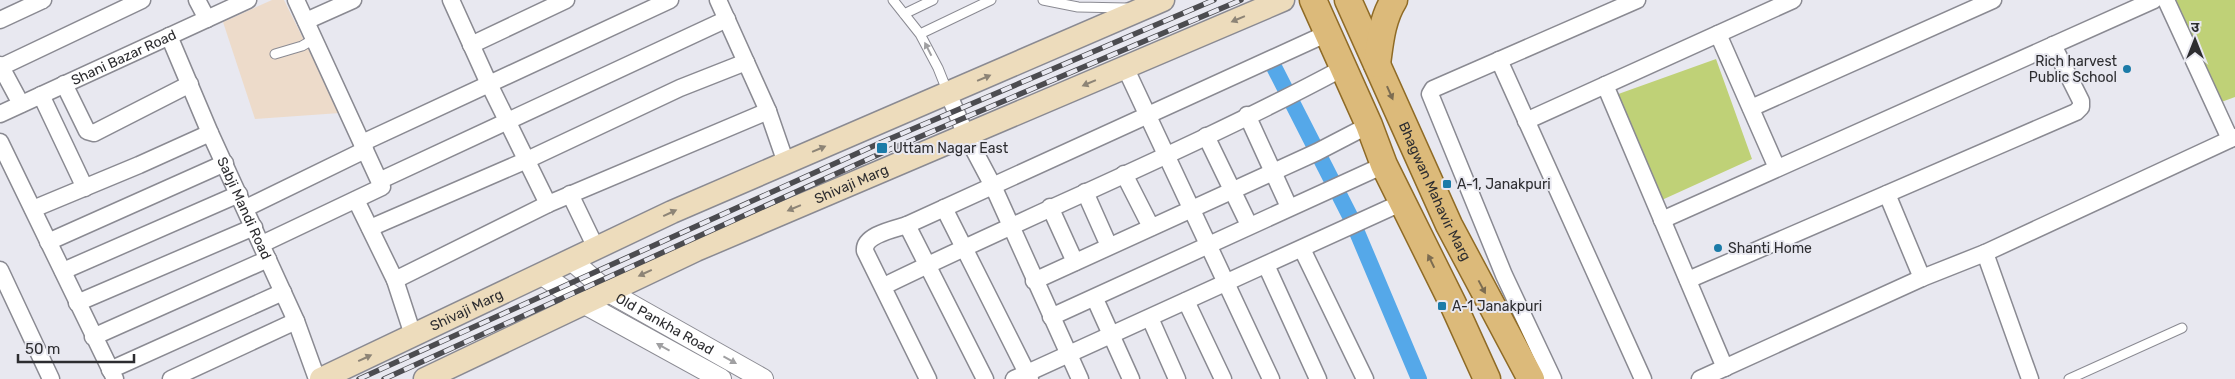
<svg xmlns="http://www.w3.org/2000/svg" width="2235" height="379" font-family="Rubik,'Noto Sans Devanagari',sans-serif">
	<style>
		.education { fill: #eddbca }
		.green { fill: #bfd177 }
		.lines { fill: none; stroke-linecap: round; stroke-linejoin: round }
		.canal { stroke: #55a8e9; stroke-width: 16 }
		.service-casing { stroke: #8a8a92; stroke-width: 11 }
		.minor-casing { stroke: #8a8a92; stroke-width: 19 }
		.tertiary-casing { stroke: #8a8a92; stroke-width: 22 }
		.secondary-casing { stroke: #8a8a92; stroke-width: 25 }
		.primary-casing { stroke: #8f6b26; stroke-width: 29 }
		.service { stroke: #fff; stroke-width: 9 }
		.minor { stroke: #fff; stroke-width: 16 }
		.tertiary { stroke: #fff; stroke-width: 20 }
		.secondary { stroke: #eddcbc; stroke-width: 22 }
		.primary { stroke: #dcba7a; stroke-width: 26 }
		.rail-casing { stroke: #4c4c50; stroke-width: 5.5 }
		.rail { stroke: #e8e8f0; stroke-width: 4; stroke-dasharray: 11; stroke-linecap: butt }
		.oneway { fill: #8d8476 }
		.oneway2 { fill: #a0a0a2 }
		.oneway3 { fill: #7c6c51 }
		.poi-dot { fill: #1b7ba8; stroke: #e8e8f0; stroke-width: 2 }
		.labels { text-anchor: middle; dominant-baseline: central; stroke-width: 4; stroke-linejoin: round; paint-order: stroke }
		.street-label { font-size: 14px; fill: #2d2d30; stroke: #e8e8f0 }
		.poi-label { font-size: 14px; fill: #2d2d30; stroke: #e8e8f0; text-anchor: start }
	</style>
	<rect width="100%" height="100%" fill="#e8e8f0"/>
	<path class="education" d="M272 0H284L340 113 255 119 223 22Z"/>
	<path class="green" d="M2171 0H2235V97L2216 104Z
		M1716 59 1752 159 1653 204 1610 97Z"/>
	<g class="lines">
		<path class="canal" d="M1274 67 1351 218 1419 379"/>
		<g class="service-casing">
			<path id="service" d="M893 0 920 34 938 68 948 93
				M1043 0 1078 7 1127 8
				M904 14 933 0
				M920 34 991 0
				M275 54 302 46 314 39
				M2069 379 2182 328"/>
		</g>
		<g class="minor-casing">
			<g id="minor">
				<path d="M197 0 207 19"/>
				<path d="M451 0 489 84 548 204"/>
				<path d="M718 0 768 111 786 163"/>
				<path d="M2166 0 2230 139"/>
				<path d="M0 20 43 0"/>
				<path d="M306 21 353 0"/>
				<path d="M1718 34 1777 168"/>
				<path id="s1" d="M169 36 210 133 296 321 317 379"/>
				<path d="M471 45 566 0"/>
				<path d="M1499 60 1643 379"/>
				<path d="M0 65 21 104"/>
				<path d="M1 67 142 0"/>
				<path d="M1125 67 1271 379"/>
				<path d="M64 84 87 131 94 133 190 84"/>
				<path d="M1605 85 1725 368"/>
				<path d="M948 93 966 135 993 186 1080 379"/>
				<path d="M41 95 85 188"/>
				<path d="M1751 108 1993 0"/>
				<path id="s2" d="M0 114 248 0"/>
				<path d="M1247 115 1289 207"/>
				<path d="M1526 121 1793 0"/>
				<path d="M1206 136 1249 225"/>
				<path d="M0 142 115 379"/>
				<path d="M362 143 670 0"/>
				<path d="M1124 174 1151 227"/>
				<path d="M381 180 727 19"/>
				<path d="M1085 192 1109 246"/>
				<path d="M570 194 596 248"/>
				<path d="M1887 194 1922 278"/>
				<path d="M356 200 395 280 413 335"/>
				<path d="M1050 207 1075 262"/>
				<path d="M246 208 365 150"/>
				<path d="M944 208 1030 379"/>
				<path d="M33 209 139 165 210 133"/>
				<path d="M1662 220 2154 0"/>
				<path d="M907 225 985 379"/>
				<path d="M370 228 527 160 680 88 746 62"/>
				<path d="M48 242 225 163"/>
				<path d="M262 244 382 187 296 0"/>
				<path d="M1302 249 1365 379"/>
				<path d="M1985 253 2030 379"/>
				<path d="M1266 265 1318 379"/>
				<path d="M0 270 51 379"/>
				<path d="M63 271 239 194"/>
				<path d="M395 280 548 204 768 111"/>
				<path d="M1688 280 2076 112 2081 107V101L2053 45"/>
				<path d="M1034 281 1317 152 1369 125"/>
				<path d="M884 286C1036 212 1194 148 1343 68"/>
				<path d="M1095 299 1131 379"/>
				<path d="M1186 301 1223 379"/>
				<path d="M77 303 254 227"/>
				<path d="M1051 317 1384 165"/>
				<path d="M1150 318 1177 379"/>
				<path d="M93 337 268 259"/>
				<path d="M110 370 283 292"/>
				<path d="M171 379 296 321"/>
				<path d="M928 379 865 251C863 235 895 229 907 225L1328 33"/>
				<path d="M1014 379 1403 202"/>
				<path d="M1553 379 1504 275 1430 94 1433 89 1637 0"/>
				<path d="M1700 379 1922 278 1985 253 2235 137"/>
			</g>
		</g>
		<g class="tertiary-casing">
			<g id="tertiary">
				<path id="s3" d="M571 260 607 291 763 379"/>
				<path d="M541 274 583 303 721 379"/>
			</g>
		</g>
		<g class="secondary-casing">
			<g id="secondary">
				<path id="s4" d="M321 379 672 212 1163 0"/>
				<path id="s5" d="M425 379 696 250 1283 0"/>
			</g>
		</g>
		<g class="primary-casing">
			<g id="primary">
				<path d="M1313 0 1369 125 1384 165 1453 304 1487 379"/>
				<path id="s6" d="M1348 0 1449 225 1531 379"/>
				<path d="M1377 64C1380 42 1382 19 1394 0"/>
			</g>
		</g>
		<use href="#service" class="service"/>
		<use href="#minor" class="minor"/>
		<use href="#tertiary" class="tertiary"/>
		<use href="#secondary" class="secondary"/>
		<use href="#primary" class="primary"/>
		<g class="rail-casing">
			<path id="rail" d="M359 379 880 143 1214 0
				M384 379 884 152 1241 0"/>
		</g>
		<use href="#rail" class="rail"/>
	</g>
	<defs><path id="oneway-solid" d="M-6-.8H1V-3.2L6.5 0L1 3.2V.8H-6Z" transform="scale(1.25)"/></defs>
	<g class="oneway">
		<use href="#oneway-solid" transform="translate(1238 19) rotate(157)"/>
		<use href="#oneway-solid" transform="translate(984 78) rotate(-23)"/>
		<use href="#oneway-solid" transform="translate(1089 83) rotate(157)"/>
		<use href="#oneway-solid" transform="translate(819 149) rotate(-23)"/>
		<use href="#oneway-solid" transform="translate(794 208) rotate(157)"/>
		<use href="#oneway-solid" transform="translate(670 213) rotate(-25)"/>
		<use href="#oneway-solid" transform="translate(645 273) rotate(155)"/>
		<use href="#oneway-solid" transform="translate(365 358) rotate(-25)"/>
	</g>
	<g class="oneway2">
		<use href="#oneway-solid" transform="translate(928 49) rotate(-117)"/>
		<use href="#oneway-solid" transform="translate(663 347) rotate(-151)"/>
		<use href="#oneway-solid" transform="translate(730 360) rotate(29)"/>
	</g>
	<g class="oneway3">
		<use href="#oneway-solid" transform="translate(1390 93) rotate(66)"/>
		<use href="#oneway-solid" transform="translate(1431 261) rotate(-116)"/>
		<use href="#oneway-solid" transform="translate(1482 287) rotate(62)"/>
	</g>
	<g class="poi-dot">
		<circle cx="2127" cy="69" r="5"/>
		<rect x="876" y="142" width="12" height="12" rx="2.5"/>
		<rect x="1442" y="179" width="10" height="10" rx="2.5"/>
		<circle cx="1718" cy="248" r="5"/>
		<rect x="1437" y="301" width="10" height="10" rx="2.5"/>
	</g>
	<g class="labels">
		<g class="street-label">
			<text stroke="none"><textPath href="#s2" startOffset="136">Shani Bazar Road</textPath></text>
			<text stroke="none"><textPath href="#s5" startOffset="469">Shivaji Marg</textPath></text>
			<text stroke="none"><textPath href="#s6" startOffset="210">Bhagwan Mahavir Marg</textPath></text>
			<text stroke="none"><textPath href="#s1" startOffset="188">Sabji Mandi Road</textPath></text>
			<text stroke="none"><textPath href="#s4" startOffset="161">Shivaji Marg</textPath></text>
			<text stroke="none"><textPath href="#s3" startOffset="114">Old Pankha Road</textPath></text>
		</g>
		<g class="poi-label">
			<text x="2117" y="61" text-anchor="end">Rich harvest<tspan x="2117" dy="16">Public School</tspan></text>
			<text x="893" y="148">Uttam Nagar East</text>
			<text x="1457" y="184">A-1, Janakpuri</text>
			<text x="1728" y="248">Shanti Home</text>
			<text x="1452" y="306">A-1 Janakpuri</text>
		</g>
	</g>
	<g transform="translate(2195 40)" stroke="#e8e8f0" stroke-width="4" paint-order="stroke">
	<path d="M0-4L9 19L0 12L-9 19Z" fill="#2d2d30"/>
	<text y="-8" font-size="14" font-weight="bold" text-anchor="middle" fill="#2d2d30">उ</text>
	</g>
	<path d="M18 354v8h116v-8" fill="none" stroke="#2d2d30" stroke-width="2.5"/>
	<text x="25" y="354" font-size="15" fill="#2d2d30" stroke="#e8e8f0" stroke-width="4" paint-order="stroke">50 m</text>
</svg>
